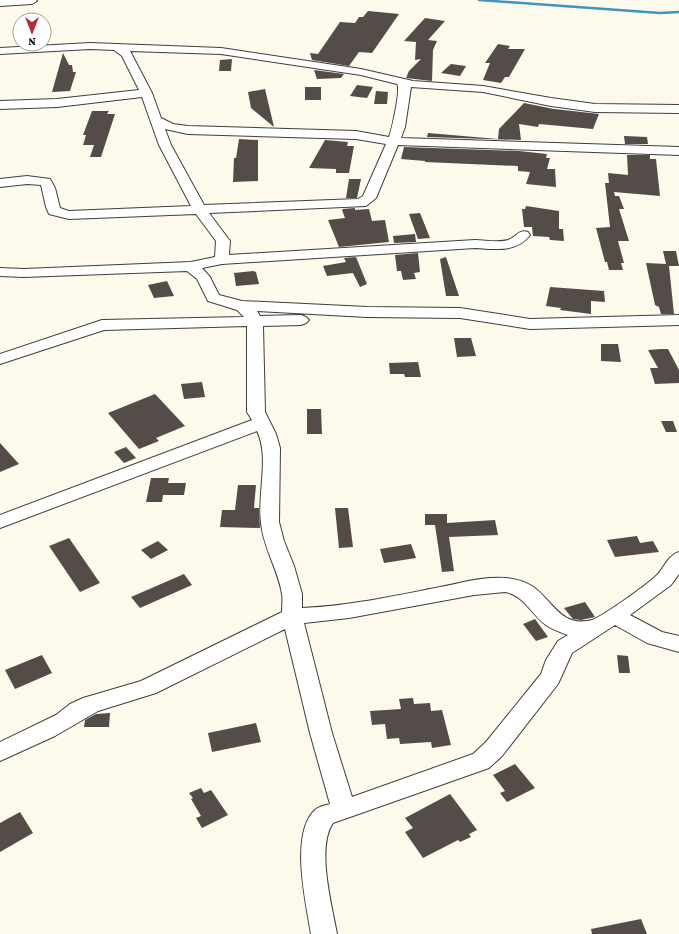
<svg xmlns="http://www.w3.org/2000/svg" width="679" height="934" font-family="'Crimson Pro',serif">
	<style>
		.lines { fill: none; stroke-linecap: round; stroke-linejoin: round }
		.stream { stroke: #4194c1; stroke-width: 2.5 }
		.building { fill: #534c49 }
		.minor-casing { stroke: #3e3e3e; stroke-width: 2 }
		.minor { fill: #fff; fill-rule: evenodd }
	</style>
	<rect width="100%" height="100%" fill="#fdf9eb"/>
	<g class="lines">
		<path class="stream" d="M479 0 660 13 679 12"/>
	</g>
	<path class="building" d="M368 11 399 14 372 53 359 52 349 66 312 60 310 53 318 54 340 22 355 23 359 17H363Z
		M425 18 445 21 428 40 437 41 433 50 432 81 406 78 409 71 421 59 415 60 416 42 404 41Z
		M498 44 510 46 508 49H525L509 77H505L501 83 483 80 490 63H485Z
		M63 53 69 65H72L73 72H76L70 91 52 92Z
		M232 59 231 71H219L220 60Z
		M451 64 466 66 460 76 441 73Z
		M314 70 344 74 341 78 317 79Z
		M357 85 373 87 367 98 350 96Z
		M305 87H321V100H305Z
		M265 89 274 127 251 108 248 92Z
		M376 91 388 92 387 104H374Z
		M524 103 554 109 599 114 593 129 539 124 538 127 519 124 521 140 427 137 428 133 498 139 499 129Z
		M92 111H109L107 114H115L101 157H90L94 145H83L86 135H83Z
		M624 136 647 137 648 144H625Z
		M239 139 258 140V181L233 182 234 158H236Z
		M325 140 348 142 347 146H354L349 173H336V169L309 168Z
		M404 147 519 151 547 154 546 158H550L547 169H555L556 187 526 184 530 172 518 171V166L425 162V161L401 159Z
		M627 155H650V159H656L660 196 614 192 615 196H619L624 209H619L629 241H618L624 263H621L623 270H609L607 262H605L596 228 610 227 605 183H609L608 173 628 175Z
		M349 179H361L357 198H346Z
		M526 206 559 211V229H563L564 241 550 240 549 237 533 236 532 227H524L522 209H525Z
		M355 208V210L369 209 372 221 385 220 389 242 339 247 328 220 345 218 342 210 343 209Z
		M420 213 430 238 418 239 409 214Z
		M415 234 416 242 394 243 393 236Z
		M663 251H676L679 266H669L674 314H661L659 307 655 305 646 263 666 264Z
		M418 253 420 272 414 273 416 279 403 280 401 271H397L395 255Z
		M356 257 367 284 360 287 353 273 327 276 323 266 346 262 344 258Z
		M446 257 459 296H446L440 259Z
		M253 271 256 272 259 284 236 286 234 273Z
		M167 281 174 296 154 298 148 285Z
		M550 287 604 291 605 302 591 301V314L560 310 561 308 546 306Z
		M454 338H471L476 356 457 357Z
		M601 344H618L621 362 601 361Z
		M661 349H668L679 370V383L655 384 650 368H658L648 350Z
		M418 362 421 377H405L404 374H390L389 363Z
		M202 382 205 397 184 399 181 384Z
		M155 394 185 426 156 438 159 441 139 449 108 413Z
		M307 409H321L322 434H307Z
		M661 421H673L677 432H666Z
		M0 443 19 464 0 472Z
		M126 447 136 458 124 463 114 452Z
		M151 478H169L168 483H186L184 495H163L162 502H146Z
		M238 485H256L254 508H259L260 528 220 527 222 510H235Z
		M335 508H348L353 547 339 548Z
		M425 514H447V523L495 520 498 535 449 537 454 571 442 572 435 525H425Z
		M637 536 640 543 653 541 659 552 615 557 607 540Z
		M69 538 100 583 80 592 49 546Z
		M158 541 168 550 151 559 141 550Z
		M411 544 416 558 384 563 380 549Z
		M184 574 192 585 140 608 131 597Z
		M585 602 595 617 581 620 573 619 564 608Z
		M535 619 548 637 536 641 523 624Z
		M42 655 52 673 15 689 5 670Z
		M617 655 628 656 630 673H619Z
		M413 698 414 704 430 703 431 711 442 710 451 745 432 748 431 742 400 744 399 738 387 739 385 724 372 725 370 711 401 709 399 699Z
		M110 713 109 727H84L85 720 96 714Z
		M256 723 261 742 212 752 208 733Z
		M515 764 535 788 507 802 500 793 505 791 493 775Z
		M201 788 204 793 211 790 228 815 202 828 196 818 201 816 191 799 193 798 189 793Z
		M450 794 477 830 469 834 471 837 460 842 458 840 423 858 405 832 413 828 405 818Z
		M20 812 33 833 0 852V823Z
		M641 919 647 934H592L591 929Z"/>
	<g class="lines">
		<g class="minor-casing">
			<path id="minor" d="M0 0H36L37 1 32 4 0 6Z
				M90 43 221 48 361 69 413 81 483 86 551 98 595 104 679 105V113L595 112 551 106 483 92 411 87 405 127 401 138 679 147V155L398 145 376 198 366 206 209 213 230 241 229 255 475 240C485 240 498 243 508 240 517 237 518 229 528 232L530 235C517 253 494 249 475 248L222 264 202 268 210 277 219 295 242 301 367 307 460 308 530 319 679 315V325L530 329 460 318 367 317 257 311 260 316 301 315 306 317 309 320 306 323 301 325 263 326 265 412 276 434 280 448 279 522 284 541 294 566 302 594V608C349 606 394 596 440 587 461 583 484 576 506 578 515 579 524 581 532 586 553 600 560 628 592 620 603 616 647 585 657 575 665 567 667 556 679 552V574L671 585 630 615 662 632 679 636V652L647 643 615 625 572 653 558 684 502 756 489 768 333 823C316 847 332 906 337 934H311C306 903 289 832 316 809 319 807 326 805 330 804L310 733 285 629 156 693 98 711 55 736 0 761V742L56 715 70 704 83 698 141 681 282 612C282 606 283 599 282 594 278 569 263 547 261 523 257 493 270 458 257 431L0 528V515L252 420 247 412V326L104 330 0 364V354L102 320 244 317 237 310 208 301 197 279 187 271 24 277 0 276V268L24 269 191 262 215 257 216 241 196 214 69 219 49 214 46 207 41 185 27 184 0 187V179L27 176 50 179 55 188 60 208 69 211 191 206 159 145 142 97 57 107 0 109V101L57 99 139 90 122 56 114 50 90 49 0 54V48ZM130 51 221 54 361 75 397 84C401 89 392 129 389 137L356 131 188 126 173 124 161 118 152 93ZM165 129 188 134 356 139 386 144 363 196 358 199 204 205 171 145ZM505 592C524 595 531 614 546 625 553 630 560 632 568 635L558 641 546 660 541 674 486 742 473 754 352 797 332 733 304 623 349 618 474 595Z"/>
		</g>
		<use href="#minor" class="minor"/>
	</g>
	<g transform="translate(32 32) rotate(180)"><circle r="19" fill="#ffffff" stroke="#9d9d9d"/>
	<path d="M0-3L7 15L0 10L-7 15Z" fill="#af303b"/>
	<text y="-6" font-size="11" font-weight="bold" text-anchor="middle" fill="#0b0b0b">N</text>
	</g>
</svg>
